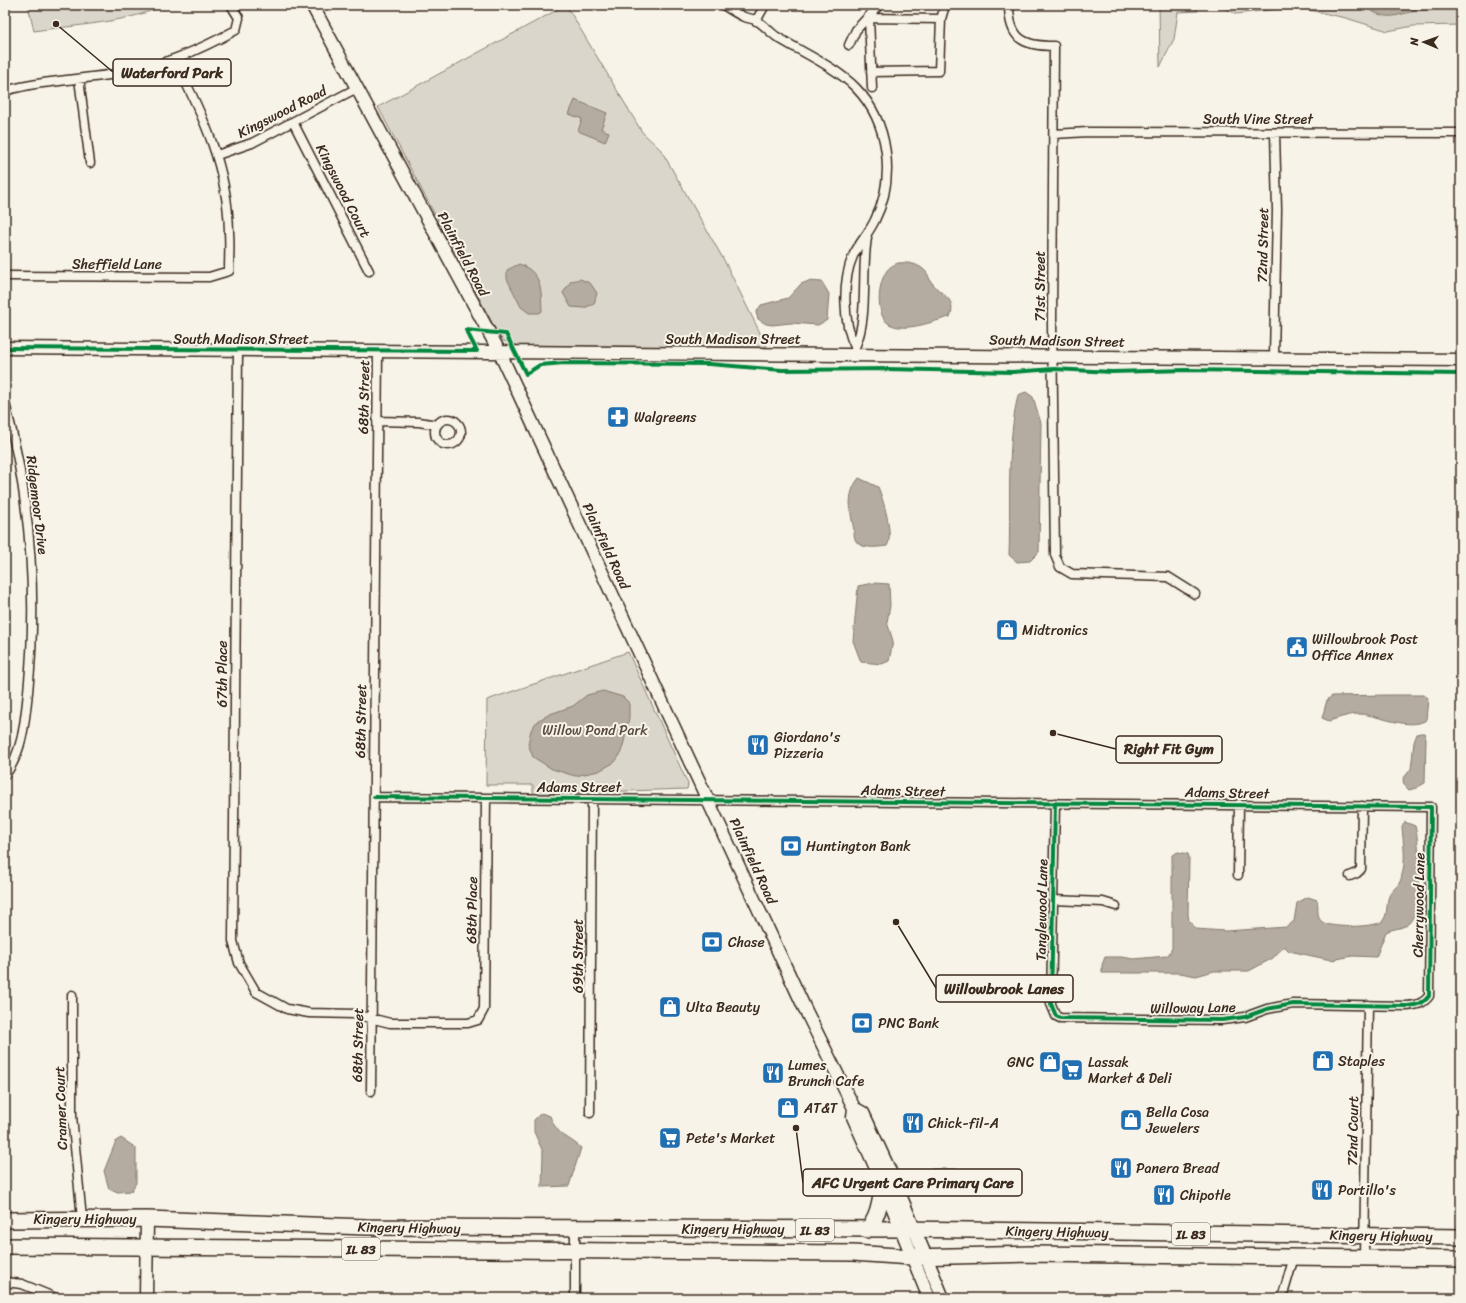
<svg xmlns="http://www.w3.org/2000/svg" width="1466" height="1303" font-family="Sriracha,sans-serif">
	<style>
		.green { fill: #dbd6cb; stroke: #8b8074 }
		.water { fill: #b4aca0; stroke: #84786c }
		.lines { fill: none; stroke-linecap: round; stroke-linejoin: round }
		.street-casing { stroke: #3b2a1e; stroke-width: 11 }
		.secondary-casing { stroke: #3b2a1e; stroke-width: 15 }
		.highway-casing { stroke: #3b2a1e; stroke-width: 18 }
		.street { stroke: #f7f3e8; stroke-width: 8 }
		.secondary { stroke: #f7f3e8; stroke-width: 12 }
		.highway { stroke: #f7f3e8; stroke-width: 15 }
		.cycleway-casing { stroke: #f7f3e8; stroke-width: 6 }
		.cycleway { stroke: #00873e; stroke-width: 4 }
		.labels { text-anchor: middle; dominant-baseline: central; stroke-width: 4; stroke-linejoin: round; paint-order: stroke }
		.shield { fill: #f7f3e8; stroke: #73665b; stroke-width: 1 }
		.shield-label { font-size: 13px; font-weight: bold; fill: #3b2a1e }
		.street-label { font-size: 14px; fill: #3b2a1e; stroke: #f7f3e8 }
		.poi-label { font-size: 14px; fill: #3b2a1e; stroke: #f7f3e8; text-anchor: start }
		.park-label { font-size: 14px; fill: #5b4c41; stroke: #f7f3e8 }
		.leader { fill: none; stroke: #3b2a1e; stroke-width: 1.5 }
		.callout-dot { fill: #3b2a1e; stroke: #f7f3e8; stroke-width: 1.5 }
		.callout { fill: #f7f3e8; stroke: #3b2a1e; stroke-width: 1.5 }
		.callout-label { font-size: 15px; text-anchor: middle; font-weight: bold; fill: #3b2a1e }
	</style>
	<rect width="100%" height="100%" fill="#f7f3e8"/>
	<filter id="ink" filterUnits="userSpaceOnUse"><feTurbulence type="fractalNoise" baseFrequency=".025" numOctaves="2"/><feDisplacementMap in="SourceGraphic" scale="8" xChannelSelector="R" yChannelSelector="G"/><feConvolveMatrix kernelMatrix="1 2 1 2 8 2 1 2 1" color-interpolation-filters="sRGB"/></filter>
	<g filter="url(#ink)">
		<path class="green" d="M28 5H163C135 22 68 26 34 31Z
			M566 5 642 132 661 150 725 262 767 347 520 346 503 341 496 330 378 107Z
			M1159 5H1196L1198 11 1178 12 1174 39 1160 67Z
			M1219 5H1461V25L1413 26 1388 31 1346 18 1295 7 1236 14Z
			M628 652 688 784 687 789 533 794V785H486L487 700Z"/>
		<path class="water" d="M1362 5H1461V9C1449 11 1436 9 1424 10 1393 13 1392 25 1362 5Z
			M575 100 607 113 601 129 609 132 605 142 578 131 582 119 569 114Z
			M898 263C909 262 920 264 927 273 929 277 930 281 933 284 943 297 957 298 950 317 933 321 906 333 889 324 875 315 878 284 886 272 889 267 893 265 898 263Z
			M519 264C543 273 541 290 542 311L540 313H529L521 307 507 279V270Z
			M580 279 590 283 597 293 594 304 584 308 571 307 563 293 571 281Z
			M809 281 822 282 829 294 827 320 818 325 791 323 772 325 766 324 758 319 756 313 761 305 788 298 801 284Z
			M1026 392 1033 397 1041 423 1039 552 1030 561 1017 562 1009 555C1011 501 1006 448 1018 395Z
			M859 478 878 487C883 498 894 536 887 546 879 547 866 549 859 544 854 541 854 535 854 530 850 511 846 494 859 478Z
			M873 583 889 584 890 606 887 622 893 641 889 661 882 664 861 662 853 641 858 586Z
			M603 691 623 697 629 703V718L624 742 620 755 615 762 599 771 575 776 552 769 533 757 528 744 531 730 537 721 550 714 573 706 587 695Z
			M1388 695H1424L1428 698 1426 720C1410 731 1378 715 1360 714 1349 714 1339 718 1329 721L1322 718 1327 700 1332 696Z
			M1420 733H1424L1426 739 1425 783 1416 788 1409 790 1404 785 1403 779 1411 769 1414 742 1417 734Z
			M1405 822 1415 826C1420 844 1424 909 1409 923 1403 929 1394 928 1386 932L1376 957 1353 956 1331 960 1289 951 1284 946 1273 958 1249 971H1214L1196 976 1180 973H1102V965L1105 957H1123L1133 959 1166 956 1169 954 1172 948V855L1178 852 1188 854 1189 858 1188 914 1189 921 1196 929 1225 931 1287 927 1294 921 1297 903 1308 897 1317 900C1319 906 1316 916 1321 921 1329 929 1372 927 1382 922 1388 914 1386 909 1388 899 1390 890 1399 887 1401 879 1407 858 1403 845 1402 826Z
			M541 1113 550 1116C558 1137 567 1135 581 1148L569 1186 542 1187 543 1152 534 1132V1120Z
			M121 1138 136 1148V1183L131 1191 118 1192 109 1189 104 1171 116 1141Z
			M931 1169H956L958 1173 959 1190 957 1192 937 1189 928 1172Z"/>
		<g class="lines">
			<g class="street-casing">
				<path id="street" d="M723 5C730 9 737 14 744 17 748 18 752 19 756 20 763 24 770 32 777 37 803 53 834 66 856 88 889 122 896 178 875 220 869 233 859 243 853 256 842 281 843 323 855 347
					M1009 5C1009 39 1023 46 1054 46L1052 323 1055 555 1060 567 1072 574 1168 577 1195 594
					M941 19 945 5
					M756 21 765 5
					M849 45 856 30 879 5
					M871 72 939 71 941 19 869 18 872 88
					M79 79 90 163
					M5 91C45 79 90 80 132 71 169 64 203 48 236 30L239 18 231 5
					M293 122 369 271
					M1054 134 1088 132 1461 133
					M217 155 252 143 357 88
					M5 276 209 277 229 271C229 258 230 245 229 232 228 169 203 114 174 60
					M855 347C869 317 861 272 867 238
					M238 350 233 941 239 963 256 992 287 1009 309 1013 354 1014 390 1023H468L478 1020 484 1009 486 798
					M1274 357 1277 210 1275 133
					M5 403C30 497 38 594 28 692 25 720 23 752 5 775
					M435 432a13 13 0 1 1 26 0a13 13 0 1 1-26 0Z
					M377 421 419 422 437 425
					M374 797 1431 807 1429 996C1423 1004 1417 1005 1407 1006L1293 1004 1267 1009 1245 1017 1222 1020 1060 1018 1056 1016 1051 1004 1055 803
					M1238 875 1239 804
					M1350 876 1357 873 1361 869 1362 806
					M1053 900 1103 902 1116 906
					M72 995V1116L82 1219
					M371 1091 378 351
					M590 1113 592 799
					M1364 1257 1368 1005
					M5 1282 22 1284 56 1298
					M575 1298V1229
					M1282 1298 1294 1257"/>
			</g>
			<g class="secondary-casing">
				<path id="secondary" d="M312 5 499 351 805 1009 854 1108 863 1113 893 1178 943 1298
					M5 348 1461 360
					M854 1108 853 1117 883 1184 929 1298
					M146 1298 147 1219"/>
			</g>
			<g class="highway-casing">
				<path id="highway" d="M5 1220 147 1219 366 1227 901 1229 1461 1237
					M867 1230C879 1217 880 1201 883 1184
					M5 1246 853 1253 911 1257 1032 1254 1461 1259"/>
			</g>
			<use href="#street" class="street"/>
			<use href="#secondary" class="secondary"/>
			<use href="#highway" class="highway"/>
			<g class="cycleway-casing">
				<path id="cycleway" d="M466 330 506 334 526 374 540 365 564 363 709 364 782 370 888 369 1012 372 1054 369 1112 372 1186 370 1461 374
					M5 348 477 351 466 330
					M374 797 1431 807 1429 996C1423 1004 1417 1005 1407 1006L1293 1004 1267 1009 1245 1017 1222 1020 1060 1018 1056 1016 1051 1004 1055 803"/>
			</g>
			<use href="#cycleway" class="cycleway"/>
		</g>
	</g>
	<defs>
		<g id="pharmacy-square" transform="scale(1.15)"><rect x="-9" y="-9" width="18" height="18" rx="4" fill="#1f6fb2" stroke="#f7f3e8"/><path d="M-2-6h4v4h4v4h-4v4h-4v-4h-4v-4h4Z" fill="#fff"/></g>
		<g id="shop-square" transform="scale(1.15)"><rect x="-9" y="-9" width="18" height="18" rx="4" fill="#1f6fb2" stroke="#f7f3e8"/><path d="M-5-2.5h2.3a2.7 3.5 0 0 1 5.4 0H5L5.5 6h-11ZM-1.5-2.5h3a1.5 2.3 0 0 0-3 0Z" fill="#fff"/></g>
		<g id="civic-square" transform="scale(1.15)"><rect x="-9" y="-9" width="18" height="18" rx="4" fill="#1f6fb2" stroke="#f7f3e8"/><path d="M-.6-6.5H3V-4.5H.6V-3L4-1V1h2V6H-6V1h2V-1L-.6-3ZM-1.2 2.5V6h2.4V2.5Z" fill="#fff"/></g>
		<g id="restaurant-square" transform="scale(1.15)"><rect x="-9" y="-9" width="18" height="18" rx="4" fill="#1f6fb2" stroke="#f7f3e8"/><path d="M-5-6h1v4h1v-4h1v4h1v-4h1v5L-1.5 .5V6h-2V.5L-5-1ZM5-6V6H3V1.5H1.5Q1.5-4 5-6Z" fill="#fff"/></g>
		<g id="bank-square" transform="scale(1.15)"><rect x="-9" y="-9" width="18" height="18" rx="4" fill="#1f6fb2" stroke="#f7f3e8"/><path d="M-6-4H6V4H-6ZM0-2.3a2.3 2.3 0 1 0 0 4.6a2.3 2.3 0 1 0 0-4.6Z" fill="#fff"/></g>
		<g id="supermarket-square" transform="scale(1.15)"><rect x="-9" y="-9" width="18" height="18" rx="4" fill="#1f6fb2" stroke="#f7f3e8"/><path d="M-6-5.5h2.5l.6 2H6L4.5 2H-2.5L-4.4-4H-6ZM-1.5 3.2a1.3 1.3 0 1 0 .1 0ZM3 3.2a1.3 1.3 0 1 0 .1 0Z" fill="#fff"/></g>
	</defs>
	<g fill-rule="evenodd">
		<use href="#pharmacy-square" x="618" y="417"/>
		<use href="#shop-square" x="1007" y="630"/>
		<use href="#civic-square" x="1297" y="647"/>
		<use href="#restaurant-square" x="758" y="745"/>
		<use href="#bank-square" x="791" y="846"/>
		<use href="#bank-square" x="712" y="942"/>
		<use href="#shop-square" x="670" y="1007"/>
		<use href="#bank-square" x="862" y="1023"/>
		<use href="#shop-square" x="1323" y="1061"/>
		<use href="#shop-square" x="1050" y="1062"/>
		<use href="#supermarket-square" x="1072" y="1070"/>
		<use href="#restaurant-square" x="773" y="1073"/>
		<use href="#shop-square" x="788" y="1108"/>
		<use href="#shop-square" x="1131" y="1120"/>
		<use href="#restaurant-square" x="913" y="1123"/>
		<use href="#supermarket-square" x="670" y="1138"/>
		<use href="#restaurant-square" x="1121" y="1168"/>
		<use href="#restaurant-square" x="1322" y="1190"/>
		<use href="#restaurant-square" x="1164" y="1195"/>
	</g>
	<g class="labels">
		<g class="shield">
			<rect x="796" y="1219" width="38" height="22" rx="3"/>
			<rect x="1172" y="1223" width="38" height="22" rx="3"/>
			<rect x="342" y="1238" width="38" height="22" rx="3"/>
		</g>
		<g class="shield-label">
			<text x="815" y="1230">IL 83</text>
			<text x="1191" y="1234">IL 83</text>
			<text x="361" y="1249">IL 83</text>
		</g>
		<g class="street-label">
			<text transform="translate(282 112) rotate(-27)">Kingswood Road</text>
			<text x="1258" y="119">South Vine Street</text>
			<text transform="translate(343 191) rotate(63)">Kingswood Court</text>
			<text transform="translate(1263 245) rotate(-89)">72nd Street</text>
			<text transform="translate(463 254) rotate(62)">Plainfield Road</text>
			<text x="117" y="264">Sheffield Lane</text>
			<text transform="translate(1040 286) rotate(-90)">71st Street</text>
			<text x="241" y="339">South Madison Street</text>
			<text x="733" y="339">South Madison Street</text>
			<text transform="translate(1057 341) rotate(1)">South Madison Street</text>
			<text transform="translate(364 397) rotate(-89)">68th Street</text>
			<text transform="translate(37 505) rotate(83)">Ridgemoor Drive</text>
			<text transform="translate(606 546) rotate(65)">Plainfield Road</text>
			<text transform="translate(222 674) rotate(-90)">67th Place</text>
			<text transform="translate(361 721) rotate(-89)">68th Street</text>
			<text x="579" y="787">Adams Street</text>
			<text transform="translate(903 791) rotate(1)">Adams Street</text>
			<text transform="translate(1227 793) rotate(1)">Adams Street</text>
			<text transform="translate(753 861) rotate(65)">Plainfield Road</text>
			<text transform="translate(1419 905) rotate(-89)">Cherrywood Lane</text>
			<text transform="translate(472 910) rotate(-89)">68th Place</text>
			<text transform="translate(1042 910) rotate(-89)">Tanglewood Lane</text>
			<text transform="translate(578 956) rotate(-90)">69th Street</text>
			<text transform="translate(1193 1008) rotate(-1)">Willoway Lane</text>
			<text transform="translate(358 1045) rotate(-89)">68th Street</text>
			<text transform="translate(61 1108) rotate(-92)">Cramer Court</text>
			<text transform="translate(1353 1131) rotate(-89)">72nd Court</text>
			<text x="85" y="1219">Kingery Highway</text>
			<text transform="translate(409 1228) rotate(1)">Kingery Highway</text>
			<text x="733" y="1229">Kingery Highway</text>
			<text transform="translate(1057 1232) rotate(1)">Kingery Highway</text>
			<text transform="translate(1381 1236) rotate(1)">Kingery Highway</text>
		</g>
		<g class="poi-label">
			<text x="634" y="417">Walgreens</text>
			<text x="1022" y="630">Midtronics</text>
			<text x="1312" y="639">Willowbrook Post<tspan x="1312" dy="16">Office Annex</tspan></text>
			<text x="774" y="737">Giordano's<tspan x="774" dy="16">Pizzeria</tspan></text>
			<text x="806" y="846">Huntington Bank</text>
			<text x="728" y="942">Chase</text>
			<text x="686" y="1007">Ulta Beauty</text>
			<text x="878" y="1023">PNC Bank</text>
			<text x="1338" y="1061">Staples</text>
			<text x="1034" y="1062" text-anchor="end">GNC</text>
			<text x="1088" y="1062">Lassak<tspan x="1088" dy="16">Market &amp; Deli</tspan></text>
			<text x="788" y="1065">Lumes<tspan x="788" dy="16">Brunch Cafe</tspan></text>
			<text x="804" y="1108">AT&amp;T</text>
			<text x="1146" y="1112">Bella Cosa<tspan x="1146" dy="16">Jewelers</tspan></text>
			<text x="928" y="1123">Chick-fil-A</text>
			<text x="686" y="1138">Pete's Market</text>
			<text x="1136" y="1168">Panera Bread</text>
			<text x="1338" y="1190">Portillo's</text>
			<text x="1180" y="1195">Chipotle</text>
		</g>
		<g class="park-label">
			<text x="595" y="730">Willow Pond Park</text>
		</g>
	</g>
	<path class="leader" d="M56 24L113 72M1053 733L1116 749M896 922L936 988M796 1128L803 1183"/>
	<g class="callout-dot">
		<circle cx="56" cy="24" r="4"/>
		<circle cx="1053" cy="733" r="4"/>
		<circle cx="896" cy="922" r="4"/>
		<circle cx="796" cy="1128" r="4"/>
	</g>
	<g class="callout">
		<rect x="113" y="59" width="118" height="27" rx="4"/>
		<rect x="1116" y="736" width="106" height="27" rx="4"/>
		<rect x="936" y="975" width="137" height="27" rx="4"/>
		<rect x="803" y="1169" width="219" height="27" rx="4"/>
	</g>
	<g class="callout-label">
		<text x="172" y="78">Waterford Park</text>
		<text x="1169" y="754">Right Fit Gym</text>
		<text x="1004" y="994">Willowbrook Lanes</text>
		<text x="913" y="1188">AFC Urgent Care Primary Care</text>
	</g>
	<rect width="1466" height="1303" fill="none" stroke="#f7f3e8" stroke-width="20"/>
	<rect x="10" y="10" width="1446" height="1283" fill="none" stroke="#3b2a1e" stroke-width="1.5" filter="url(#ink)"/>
	<g transform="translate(1424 42) rotate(272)" stroke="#f7f3e8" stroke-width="3" paint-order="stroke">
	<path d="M0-3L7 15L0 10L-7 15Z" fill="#3b2a1e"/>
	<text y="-6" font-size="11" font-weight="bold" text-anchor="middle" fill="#3b2a1e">N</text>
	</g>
</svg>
